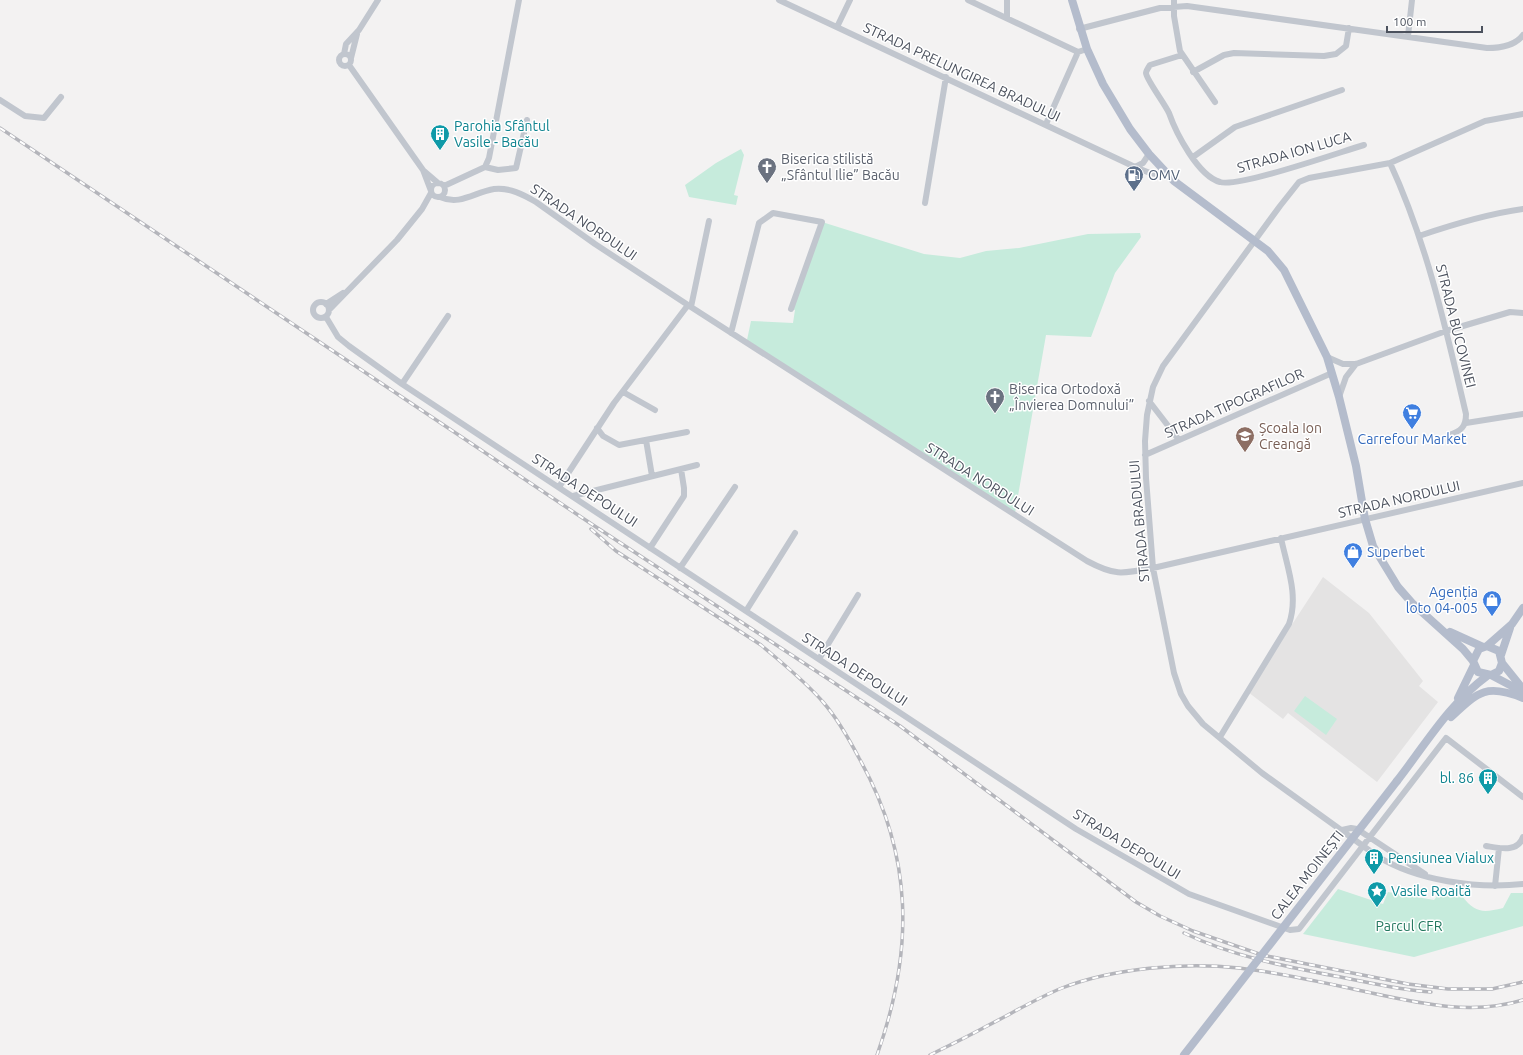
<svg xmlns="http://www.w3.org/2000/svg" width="1523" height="1055" font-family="Ubuntu,sans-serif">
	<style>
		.education { fill: #e4e3e3 }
		.green { fill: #c6ebdc }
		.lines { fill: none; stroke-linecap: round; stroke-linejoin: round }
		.minor { stroke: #c1c6ce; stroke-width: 6 }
		.major { stroke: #b4bccc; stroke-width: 8 }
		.rail-casing { stroke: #b4b5bb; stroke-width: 3.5 }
		.rail { stroke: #fff; stroke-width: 2; stroke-dasharray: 6; stroke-linecap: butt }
		.major-bridge { stroke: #b4bccc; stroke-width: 8 }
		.labels { text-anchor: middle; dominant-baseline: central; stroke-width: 3; stroke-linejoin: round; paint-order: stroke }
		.street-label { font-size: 14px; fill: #4b515d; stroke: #fff }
		.culture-label { font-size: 14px; fill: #0d838f; stroke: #fff; text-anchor: start }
		.worship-label { font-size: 14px; fill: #5b616d; stroke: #fff; text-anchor: start }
		.service-label { font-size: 14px; fill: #4e5e75; stroke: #fff; text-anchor: start }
		.education-label { font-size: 14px; fill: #785e54; stroke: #fff; text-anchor: start }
		.shop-label { font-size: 14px; fill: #366cbe; stroke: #fff }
		.park-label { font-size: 14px; fill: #23775e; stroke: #fff }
	</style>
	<rect width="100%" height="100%" fill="#f3f2f2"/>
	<path class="education" d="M1323 577 1369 613 1423 681 1419 686 1438 702 1377 782 1288 713 1283 719 1248 692Z"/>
	<path class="green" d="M741 149 744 155 734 195 738 196 736 205 689 197 685 185 716 163Z
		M822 222 924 254 960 258 986 251 1019 248 1088 234 1140 233 1141 237 1115 273 1091 337 1046 335 1015 513 747 340 751 321 793 323 795 310 791 309Z
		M1305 696 1337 719 1326 735 1294 711Z
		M1338 889 1383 904 1388 892 1434 900 1440 893 1462 896C1475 913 1483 913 1503 908L1511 893H1523V926L1414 957 1303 934Z"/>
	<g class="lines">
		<path class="minor" d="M779 0 1135 167 1150 173 1168 176
			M968 0 1078 52 1087 49
			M1174 0V16L1180 51 1215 102
			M1007 18V0
			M837 27 850 0
			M1079 29 1160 8 1187 6 1487 48C1499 48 1515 46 1523 35
			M1408 36 1412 0
			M339 60a6 6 0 1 1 12 0a6 6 0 1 1-12 0Z
			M344 54 346 44 359 30 378 0
			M1182 55 1150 65C1148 68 1146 71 1146 73 1146 79 1165 104 1169 113 1176 133 1198 176 1220 182 1238 188 1340 152 1364 145
			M351 58 357 34
			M349 65 423 170 431 191
			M1193 72 1224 55 1234 53 1324 56 1336 54 1346 46 1349 28
			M0 100 25 116 44 118 61 97
			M1523 114 1485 121 1390 163 1309 178 1299 182 1280 206 1163 366 1153 387 1147 415 1145 441 1146 478 1153 568 1174 673 1181 694 1188 706 1203 724 1262 773 1377 856C1417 881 1477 889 1523 884
			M1046 124 1078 52
			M1193 157 1235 127 1342 90
			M1390 163C1427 243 1446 329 1466 414 1466 427 1461 431 1449 435
			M485 167 489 158 519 0
			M485 167 498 170 516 168 527 120
			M1135 167 1143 163 1149 154
			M424 171 438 183
			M431 190a7 7 0 1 1 14 0a7 7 0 1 1-14 0Z
			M444 186 485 167
			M440 197C460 206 475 192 494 189 509 187 524 195 536 202L595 244 691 307 1087 561C1115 576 1122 574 1153 568L1523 483
			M925 203 946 77
			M1419 236C1454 224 1487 214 1523 209
			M313 310a8 8 0 1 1 16 0a8 8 0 1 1-16 0Z
			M326 304 343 293
			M691 307 709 221
			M329 310 397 240 422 209 431 193
			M326 317 338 337 349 346 402 384 1076 829 1189 894 1290 930 1299 929 1446 738 1523 797
			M731 333 759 223 773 213 822 222 791 309
			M1327 357 1343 364H1356L1446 331 1510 312 1523 313
			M402 384 448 316
			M623 392 655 410
			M1339 397 1346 377 1356 364
			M1149 401 1179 440
			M1466 423 1523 414
			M597 428 603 436 619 445 687 432
			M646 440 652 476
			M1145 455 1332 373
			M559 487 614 403 688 305
			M573 496 697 465
			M650 548 684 496V488L681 469
			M680 568 735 487
			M746 611 795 533
			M819 659 858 595
			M1220 737 1289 624C1299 595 1287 567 1281 538
			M1342 830 1351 828 1357 829 1425 874
			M1486 846C1499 848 1518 853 1523 837
			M1495 886 1499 848"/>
		<path class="major" d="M1072 0 1087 49 1103 84 1130 129 1149 154 1174 181 1268 251 1284 270 1327 357 1339 397 1356 466 1365 519 1373 546 1398 587 1412 603 1463 649 1473 661 1478 672 1491 675 1499 671 1502 663 1499 651 1487 646 1479 649 1473 661
			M1450 632 1483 647
			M1487 646 1512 624 1523 608
			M1501 655 1510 628
			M1502 663 1523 689
			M1491 675 1523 692
			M1458 698 1474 665
			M1451 717C1478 692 1486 683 1523 698
			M1397 781C1425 745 1450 703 1487 676"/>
		<g class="rail-casing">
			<path id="rail" d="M0 128 590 523 900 726 1136 902 1160 916 1193 931 1262 955 1317 966 1408 984 1448 989H1492L1523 982
				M591 529 616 551 761 645C782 663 805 681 823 702 837 718 849 739 859 758 914 856 914 951 877 1055
				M1184 933C1232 956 1283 966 1335 976 1367 982 1399 990 1431 992
				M930 1055C948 1046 967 1037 985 1027 1011 1014 1035 999 1062 988 1114 968 1184 962 1239 968 1282 973 1325 983 1367 992 1418 1003 1472 1016 1523 1000"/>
		</g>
		<use href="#rail" class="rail"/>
		<path class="major-bridge" d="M1184 1055 1397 781"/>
	</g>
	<defs>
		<g id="building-pin" transform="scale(1)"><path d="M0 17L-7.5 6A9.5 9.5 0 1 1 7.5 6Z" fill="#0f9aa8" stroke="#fff"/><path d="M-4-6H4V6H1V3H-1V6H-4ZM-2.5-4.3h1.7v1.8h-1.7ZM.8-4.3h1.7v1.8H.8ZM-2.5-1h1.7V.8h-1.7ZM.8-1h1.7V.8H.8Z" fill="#fff"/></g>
		<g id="church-pin" transform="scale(1)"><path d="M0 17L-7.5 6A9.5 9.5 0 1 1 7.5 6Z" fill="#6b7280" stroke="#fff"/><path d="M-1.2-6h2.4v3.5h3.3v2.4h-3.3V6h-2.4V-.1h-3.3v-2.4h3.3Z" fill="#fff"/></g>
		<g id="fuel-pin" transform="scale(1)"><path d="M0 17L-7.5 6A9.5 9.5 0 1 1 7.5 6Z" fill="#5c6f8a" stroke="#fff"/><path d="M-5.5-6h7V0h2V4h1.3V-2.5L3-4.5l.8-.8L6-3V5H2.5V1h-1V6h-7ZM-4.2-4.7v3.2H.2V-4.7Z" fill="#fff"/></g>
		<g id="supermarket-pin" transform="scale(1)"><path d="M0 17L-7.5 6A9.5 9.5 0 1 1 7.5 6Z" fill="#3f7fe0" stroke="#fff"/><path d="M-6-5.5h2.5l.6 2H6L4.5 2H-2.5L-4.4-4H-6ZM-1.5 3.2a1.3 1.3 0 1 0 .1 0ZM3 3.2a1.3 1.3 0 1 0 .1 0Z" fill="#fff"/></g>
		<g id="school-pin" transform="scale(1)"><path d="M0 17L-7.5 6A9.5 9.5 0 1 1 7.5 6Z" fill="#8d6e63" stroke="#fff"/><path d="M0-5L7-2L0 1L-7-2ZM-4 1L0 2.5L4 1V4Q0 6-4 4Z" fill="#fff"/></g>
		<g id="shop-pin" transform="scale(1)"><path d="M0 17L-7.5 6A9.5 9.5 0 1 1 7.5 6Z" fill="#3f7fe0" stroke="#fff"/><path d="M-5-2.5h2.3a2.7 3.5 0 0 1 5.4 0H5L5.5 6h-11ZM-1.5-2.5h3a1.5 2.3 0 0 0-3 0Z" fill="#fff"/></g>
		<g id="sight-pin" transform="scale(1)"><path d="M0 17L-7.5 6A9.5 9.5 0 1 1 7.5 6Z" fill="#0f9aa8" stroke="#fff"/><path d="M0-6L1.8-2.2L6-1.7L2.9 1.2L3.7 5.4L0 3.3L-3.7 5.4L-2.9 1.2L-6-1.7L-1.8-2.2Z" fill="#fff"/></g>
	</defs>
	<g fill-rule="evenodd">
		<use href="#building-pin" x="440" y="134"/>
		<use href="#church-pin" x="767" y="167"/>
		<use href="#fuel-pin" x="1134" y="175"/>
		<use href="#church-pin" x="995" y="397"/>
		<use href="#supermarket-pin" x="1412" y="413"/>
		<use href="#school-pin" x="1245" y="436"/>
		<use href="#shop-pin" x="1353" y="552"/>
		<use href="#shop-pin" x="1492" y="600"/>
		<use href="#building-pin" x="1488" y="778"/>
		<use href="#building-pin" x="1374" y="858"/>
		<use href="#sight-pin" x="1377" y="891"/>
	</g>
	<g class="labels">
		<g class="street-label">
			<text transform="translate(962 72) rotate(25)">STRADA PRELUNGIREA BRADULUI</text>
			<text transform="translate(1294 152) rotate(-16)">STRADA ION LUCA</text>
			<text transform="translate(584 222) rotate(34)">STRADA NORDULUI</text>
			<text transform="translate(1456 326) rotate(76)">STRADA BUCOVINEI</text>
			<text transform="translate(1234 403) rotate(-24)">STRADA TIPOGRAFILOR</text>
			<text transform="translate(980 479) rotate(32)">STRADA NORDULUI</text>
			<text transform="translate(585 490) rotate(33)">STRADA DEPOULUI</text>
			<text transform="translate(1399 499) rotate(-13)">STRADA NORDULUI</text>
			<text transform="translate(1139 521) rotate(-95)">STRADA BRADULUI</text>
			<text transform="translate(855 669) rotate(33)">STRADA DEPOULUI</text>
			<text transform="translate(1127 844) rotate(31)">STRADA DEPOULUI</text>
			<text transform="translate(1307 875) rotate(-52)">CALEA MOINEȘTI</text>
		</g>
		<g class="culture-label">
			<text x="454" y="126">Parohia Sfântul<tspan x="454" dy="16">Vasile - Bacău</tspan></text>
			<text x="1474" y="778" text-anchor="end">bl. 86</text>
			<text x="1388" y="858">Pensiunea Vialux</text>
			<text x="1391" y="891">Vasile Roaită</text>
		</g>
		<g class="worship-label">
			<text x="781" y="159">Biserica stilistă<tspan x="781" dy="16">„Sfântul Ilie” Bacău</tspan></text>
			<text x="1009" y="389">Biserica Ortodoxă<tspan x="1009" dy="16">„Învierea Domnului”</tspan></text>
		</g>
		<g class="service-label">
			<text x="1148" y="175">OMV</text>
		</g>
		<g class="education-label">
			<text x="1259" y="428">Școala Ion<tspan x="1259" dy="16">Creangă</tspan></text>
		</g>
		<g class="shop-label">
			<text x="1412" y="439">Carrefour Market</text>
			<text x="1367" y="552" text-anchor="start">Superbet</text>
			<text x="1478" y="592" text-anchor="end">Agenția<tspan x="1478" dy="16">loto 04-005</tspan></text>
		</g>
		<g class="park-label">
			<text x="1409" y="926">Parcul CFR</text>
		</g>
	</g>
	<path d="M1387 26v6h95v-6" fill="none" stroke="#4b515d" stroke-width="2"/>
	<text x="1393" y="26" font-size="12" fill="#4b515d" stroke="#ffffff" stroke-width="3" paint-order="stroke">100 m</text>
</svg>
